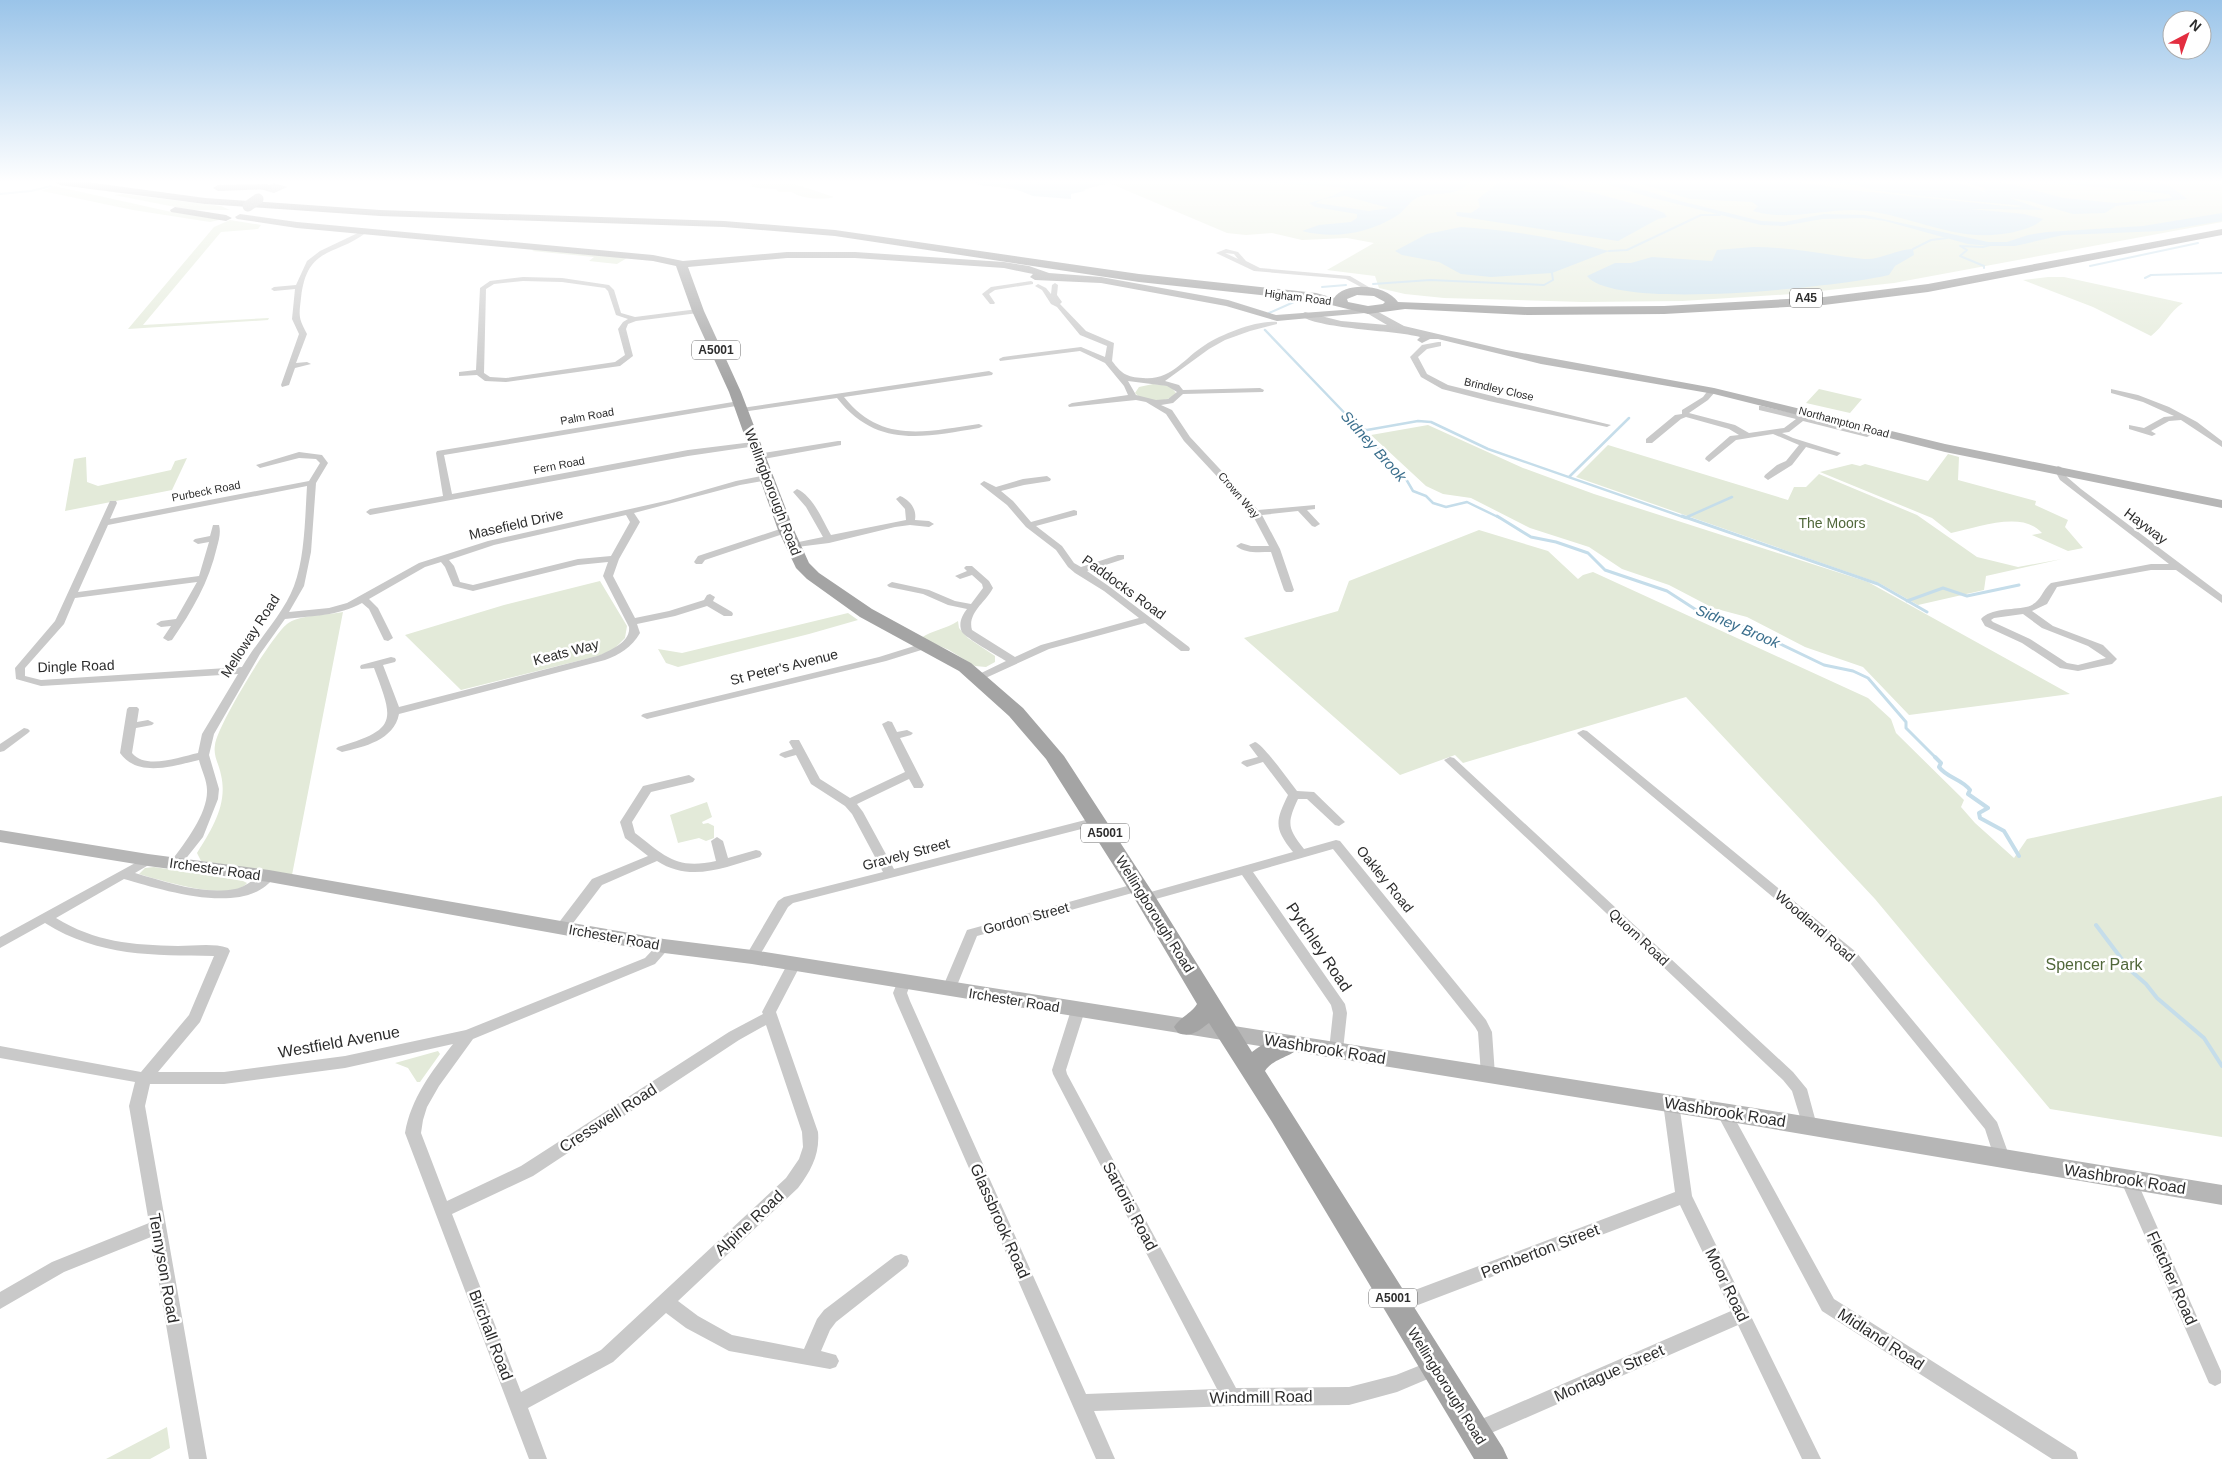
<svg xmlns="http://www.w3.org/2000/svg" width="2222" height="1459" font-family="Arial,sans-serif">
	<style>
		.green { fill: #e3ead9 }
		.water { fill: #c5ddea; fill-rule: evenodd }
		.lines { fill: none; stroke-linecap: round; stroke-linejoin: round }
		.stream-far3 { stroke: #c5ddea; stroke-width: 2 }
		.stream-far2 { stroke: #c5ddea; stroke-width: 2.5 }
		.stream-far1 { stroke: #c5ddea; stroke-width: 3 }
		.stream { stroke: #c5ddea; stroke-width: 4 }
		.street { fill: #c9c9c9; fill-rule: evenodd }
		.secondary { fill: #b6b6b6; fill-rule: evenodd }
		.primary { fill: #a4a4a4; fill-rule: evenodd }
		.highway { fill: #939393; fill-rule: evenodd }
		.primary-bridge { stroke: #a4a4a4; stroke-width: 11 }
		.labels { text-anchor: middle; dominant-baseline: central; stroke-width: 5; stroke-linejoin: round; paint-order: stroke }
		.far-street-label { font-size: 11px; fill: #2c2c2c; stroke: #fff }
		.shield { fill: #fff; stroke: #6b6b6b; stroke-width: 1 }
		.shield-label { font-size: 12px; font-weight: bold; fill: #2c2c2c }
		.street-label { font-size: 14px; fill: #2c2c2c; stroke: #fff }
		.park-label { font-size: 14px; fill: #50673a; stroke: #fff }
		.water-label { font-size: 15px; font-style: italic; fill: #3b6f8d; stroke: #fff }
		.near-street-label { font-size: 16px; fill: #2c2c2c; stroke: #fff }
		.near-park-label { font-size: 16px; fill: #50673a; stroke: #fff }
	</style>
	<rect width="100%" height="100%" fill="#fff"/>
	<path class="green" d="M757 182H788L834 197C824 200 800 199 792 192H779L776 189 757 188 750 186Z
		M961 182H2222V222L1894 283 1792 294 1682 301 1583 302 1444 298 1405 294 1379 288 1375 276 1327 270 1374 243 1347 238 1302 240 1272 233 1246 235 1227 233 1109 183 1061 196Z
		M54 186 167 211 218 219 219 220 210 222 133 210 42 191Z
		M123 194 221 206 230 210H191L114 195Z
		M230 220 261 225 258 229 221 232 143 325 269 318 268 320 128 329 214 227Z
		M536 249 627 258 617 264 589 261 594 257 532 251Z
		M2048 277H2064L2183 303C2169 312 2164 326 2151 336L2093 307 2023 280Z
		M1153 384 1170 386 1176 393C1168 404 1143 403 1135 393L1139 387Z
		M1819 389 1862 399 1850 413 1806 403Z
		M1428 425 1523 468 1594 494 1868 582 2070 694 1909 715 1863 667 1805 647 1747 617 1713 608 1669 585 1622 569 1589 547 1530 528 1471 498 1443 494 1426 486 1371 435Z
		M1608 445 1788 500 1794 487H1806L1819 474 1917 515 1977 557 2018 567 2062 559 1986 576 1984 590 1918 605 1879 583 1576 477Z
		M1948 454 1959 457 1958 480 2036 501 2035 505 2068 520 2065 527 2083 548 2068 551 2032 535 2042 533C2022 510 1977 528 1951 533L1932 518 1820 472 1852 464 1860 466 1865 464 1928 481Z
		M86 457 87 482 98 486 171 470 175 461 187 458 172 490 65 511 74 459Z
		M1479 530 1548 551 1578 579 1583 575 1593 572 1868 698 1891 719 1896 733 1964 800 1961 807 1975 823 2014 858 2027 839 2222 796V1137L2050 1109 1875 899 1686 697 1463 763 1455 755 1400 775 1244 638 1338 611 1349 581Z
		M600 581 627 626 625 638 613 650 598 656 461 690 405 635 504 605Z
		M343 612 292 875 201 861 197 853C212 829 228 804 221 775 219 764 213 756 215 745 217 726 271 637 287 624 298 615 328 615 343 612Z
		M848 613 858 620 809 634 678 667 666 663 658 649 682 653Z
		M958 621 959 628 968 638 995 656V662L986 667 975 666 949 650 921 638C933 630 946 629 958 621Z
		M707 802 712 817 702 822 703 824 708 823 714 826V838L706 841 699 838 678 843 670 815Z
		M154 867 243 881 247 883C232 903 160 880 139 874L145 868Z
		M438 1051 440 1054 420 1082H417L408 1068 395 1063Z
		M167 1427 170 1448 150 1459H106Z"/>
	<path class="water" d="M975 182H1111L1084 189 1085 191 1071 194V199L1033 196 1005 185 983 186Z
		M1269 182H1469C1459 197 1437 192 1422 196 1409 199 1406 211 1395 217 1366 234 1334 239 1302 231L1319 225 1351 222 1357 218V214L1315 207 1309 203 1332 196 1346 189C1340 185 1283 185 1269 182ZM1345 196 1389 208 1369 211 1316 203 1323 199Z
		M1499 182H1553L1570 189 1594 193 1657 210 1664 213 1667 217 1658 219 1618 241 1457 216 1456 212 1471 213 1480 207 1478 199Z
		M1600 182H1617L1680 201 1761 221 1785 222 1824 214 1865 215 1988 242H2007L2028 235 2047 232 2143 226 2222 213V221L2161 231 2063 235 2015 246H1991L1968 244 1885 221 1863 218 1822 219 1783 226 1761 225 1649 197Z
		M1635 182H1798L1851 190 2016 207 2024 206 1919 196 1872 190 1857 185 1828 182H1956L1990 194 1983 191 1986 189 1966 182H2002L2064 198 2116 203 2172 198 2169 194 2043 182H2159L2173 188 2187 199 2116 206 2105 213 2073 214 2029 201 2010 198 2044 210 1970 209 2024 214 2043 219C2032 230 2008 234 1992 235 1945 238 1900 211 1853 210 1820 210 1785 221 1753 211L1758 206 1752 202 1690 199Z
		M1461 227C1511 230 1560 239 1609 251L1552 273 1491 277 1461 274 1439 262 1402 255 1395 251 1427 234Z
		M1753 247C1791 247 1827 255 1864 259 1881 260 1897 249 1913 249L1914 255 1895 266 1889 275C1843 286 1615 312 1587 276L1615 263H1631L1652 257 1712 261 1717 250Z"/>
	<g class="lines">
		<path class="stream-far3" d="M0 194 31 191 51 186
			M1913 249 1931 240 1947 238
			M1609 251 1627 250 1701 215H1720
			M2090 266 2198 243
			M1984 268V266L1960 256 1967 250 1960 246 1983 247 1990 245
			M2145 278 2151 275 2222 273
			M1373 284 1430 280 1544 285 1553 280 1552 273
			M1322 287 1346 285
			M1269 313 1303 298"/>
		<path class="stream-far2" d="M1265 330 1382 452 1393 468 1406 479 1413 491 1426 496 1433 503 1446 507 1467 502 1500 518
			M1358 429 1367 430 1418 421 1431 422 1488 449 1686 518
			M1569 477 1629 418
			M1687 517 1732 497"/>
		<path class="stream-far1" d="M1497 516 1531 537 1556 542 1588 553 1605 570 1667 591 1701 613 1728 619 1824 665 1853 671 1868 678 1906 722V728L1936 758
			M1682 516 1878 584 1927 612
			M1907 601 1943 588 1967 596 2019 585"/>
		<path class="stream" d="M1935 757 1941 763 1939 767C1947 778 1962 779 1970 790L1968 794 1988 808 1979 813 1980 818 2004 831 2019 856
			M2096 925 2130 970 2146 984 2157 998 2204 1038 2222 1066"/>
		<path class="street" d="M362 231 367 232C335 257 307 245 301 298 299 316 298 317 307 334L296 363 307 362 311 364 295 368 289 385 282 387 281 385 299 334 292 319 295 289 274 291 271 289 274 287 296 285 307 261 320 251Z
			M1226 249 1238 252 1246 261 1260 268 1350 276 1379 293 1374 294 1346 279 1254 271 1216 253ZM1225 253 1234 254 1238 259Z
			M523 277 562 278 609 285 614 290 621 313 635 317 698 309 701 311 698 313 636 321 628 324 626 329 633 356 620 366 506 382 485 381 477 375 459 376V372L476 370 480 288 490 281ZM523 281 562 282 605 288 608 291 616 315 628 319 623 322 618 329 625 355 615 362 506 378 490 377 484 373 486 289 494 284Z
			M1031 281 1033 282V284L995 290 989 294 995 303 994 304H990L982 294 991 287Z
			M1055 283 1058 285 1057 295 1062 302 1060 304 1086 331 1114 343 1112 361C1122 374 1126 377 1143 378 1171 381 1184 358 1205 345 1222 334 1257 320 1277 322V324L1250 331 1225 340 1209 349 1165 381 1179 385 1183 390 1260 388 1264 390 1263 392 1183 394 1173 403 1161 405 1172 410 1190 437 1258 510 1315 505V509L1307 510 1320 524 1315 527 1312 526 1298 511 1262 515 1280 549 1294 590 1292 592H1286L1284 590 1271 552C1259 552 1246 554 1236 546L1241 543 1251 546H1269L1252 514 1184 441 1166 414 1146 402 1136 400 1069 407 1068 405 1072 403 1128 395 1124 386 1105 363 1080 351 1000 361 999 359 1003 357 1081 347 1105 357 1107 346 1080 335 1057 307 1051 304 1042 290 1035 286 1038 284 1046 288 1051 294 1052 285ZM1128 381 1167 386 1177 392 1168 399 1156 400 1136 395Z
			M1438 342H1441V346L1427 349 1418 357 1427 374 1448 385 1611 425 1607 427 1489 401 1442 389 1421 377 1410 357 1422 345Z
			M989 371 993 373 992 375 844 397C882 445 928 431 979 424L983 426 979 428C924 437 877 449 837 398L742 412 738 410 742 408Z
			M1709 389 1716 391 1708 400 1689 413 1735 425 1749 433 1784 428 1796 419 1759 410V406H1762L1801 415 1806 411H1812L1813 413 1808 417 1871 435 1867 437 1803 421 1789 432 1782 433 1793 438 1841 453 1837 456 1806 447 1792 465 1768 480 1764 477 1765 475 1777 465 1786 461 1799 445 1773 434 1736 440 1709 462 1705 459 1706 457 1730 436 1739 435 1729 429 1686 417 1681 419 1652 443H1646V439L1675 415 1682 414V410L1703 397Z
			M2111 389 2138 395 2169 407 2197 422 2222 441V447L2181 420 2169 421 2151 431 2156 434 2152 436 2129 429V425L2144 428 2164 417 2174 416 2143 402 2111 393Z
			M739 401H742V405L444 455 452 494 688 450 753 442 757 444 756 446 688 456 370 515 366 512 370 509 443 496 436 453 437 451Z
			M838 441H841V445L758 460 754 457 758 454Z
			M299 452 322 455 328 463 316 483 311 552 304 586 289 612 329 608 347 603 419 563 488 541 670 500 736 481 766 475 770 478 769 480 740 485 634 513 640 522 619 559 613 576 635 618 669 611 704 600 707 595 710 594 715 597 713 601 732 612 733 614 732 616H724L707 606 675 616 637 624 640 633C632 647 619 655 605 660L399 714C394 740 364 747 342 752L336 749 338 747C398 729 394 721 374 668L361 669 360 667 361 665 391 657 395 658 396 660 395 662 383 665 399 707 597 656C609 651 631 642 629 627L603 576 608 562 578 565 473 591 453 586 445 567 441 562 425 567 369 599 378 608 393 638 388 641 384 640 369 609 362 603C339 616 311 616 285 619L260 654 214 734 209 755 219 789 218 799 203 837 180 866H172L170 863 172 860C185 843 208 813 207 790 207 780 201 769 199 760 173 766 138 778 120 753L127 709 129 707H137L139 709 137 722 148 720 154 723 152 725 136 728 132 753C146 770 179 757 198 753L202 734 238 674 41 686 16 679 15 668 55 621 110 501H116L117 503 110 519 309 481 320 463 316 459 299 458 260 468 256 465ZM307 486C305 517 305 557 294 586 284 613 257 641 242 667L41 680 25 676V668L64 624 75 598 197 582 176 619 161 621 156 624 161 627 171 626 163 638 168 641 172 640C192 611 209 582 217 547 219 540 221 532 219 525H213L210 536 195 539 193 541 198 544 209 542 199 576 78 592 108 525ZM626 515 630 522 611 556 578 559 473 585 460 582 454 566 449 560 494 545Z
			M2058 466 2061 467 2067 477 2081 489 2222 595V603L2176 570H2151L2057 587 2047 604 2032 611 2053 626 2103 645 2117 659 2112 664 2078 671 2060 668 2022 643 1985 626 1981 619C1991 608 2012 610 2026 607 2042 603 2040 592 2051 583L2151 564H2169L2060 480 2054 469ZM2023 614 2042 628 2088 646 2106 658 2078 665 2067 663 2030 639 1993 622 1991 620 1994 618Z
			M1047 476 1051 479 1050 481 1024 485 1001 491 1013 501 1031 522 1074 510 1077 511V515L1036 526 1062 546 1074 563 1081 567 1118 555H1124V559L1087 571 1110 587 1189 647 1190 649 1189 651H1181L1145 623 1049 649 979 681 975 680 974 678 975 676 1006 661C998 656 966 638 962 632 958 624 962 615 967 609L948 605 923 594 889 587 887 585 892 582 929 590 955 601 971 604 983 588 982 584 972 575 960 579 955 576 967 571 964 568 966 566H972L989 581 993 588C986 602 967 613 972 630L1015 657 1041 645 1139 618 1104 591 1075 573 1068 567 1056 550 1026 527 1007 505 980 484 984 481 996 487 1023 479Z
			M797 489C813 496 823 521 831 535L906 520 905 509 896 499 900 496C910 500 917 509 915 520L929 521 934 524 929 527 910 525 895 527 829 543 789 548V544L823 537 806 507 793 492Z
			M786 527 791 530 789 532 705 560 702 564H696L694 562 698 556Z
			M927 642 931 643 932 645 931 647 886 661 647 719 641 716 643 714 879 657Z
			M888 721 892 722 897 732 907 730 913 733 911 735 900 738 924 785 922 788H914L909 779 857 804 863 812 894 869 1097 817 1103 821 1101 824 793 903 788 907 757 960 752 962 747 960 745 957 747 954 778 901 784 897 883 872 852 814 845 806 811 784 796 755 785 758 779 755 781 753 793 749 789 742 791 740H799L820 779 850 798 905 772 882 724Z
			M24 728 28 729 30 731 28 733 4 751 0 752V744Z
			M1583 730 1587 731 1856 952 1997 1122 2010 1158 2008 1163 2002 1164 1996 1163 1985 1129 1846 958 1579 735 1577 733Z
			M1255 742C1263 744 1290 782 1297 791L1314 792 1345 822 1339 826 1335 825 1307 799H1298C1287 823 1287 828 1304 849L1336 840 1340 841 1486 1020 1492 1032 1495 1075 1493 1079 1488 1081 1483 1079 1481 1075 1478 1032 1475 1027 1333 849 1253 872 1345 1004 1347 1013 1343 1050 1341 1054 1336 1056 1331 1054 1329 1050 1333 1013 1331 1005 1242 875 1145 902 1140 901 1138 898 1140 895 1293 852C1274 828 1275 822 1288 795L1263 762 1247 767 1241 763 1243 761 1258 757 1249 745Z
			M1450 757 1454 758 1793 1072 1807 1089 1817 1126 1814 1130 1809 1132 1804 1130 1792 1091 1783 1080 1446 762 1444 760Z
			M689 775 695 779 693 782 651 792 632 822 635 833C665 856 676 870 716 861L711 841 717 837 723 841 728 858 756 850 760 851 762 854 760 857C725 867 691 883 657 861L602 885 567 931H557L555 928 557 925 592 879 648 856 625 838 620 822 643 786Z
			M148 856 152 857 154 860 152 863 135 873C166 882 202 895 235 889 248 887 262 870 274 873L275 876C247 918 163 890 124 879L56 918C95 942 132 945 178 946 194 946 213 943 228 948L230 951 200 1022 158 1072H224L345 1056 466 1030 645 958 659 943H669L671 946 655 964 473 1039 439 1086 427 1107 423 1120 421 1133 447 1201 521 1166 729 1032 763 1014 762 1012 789 961 794 959 799 961 801 964 776 1012 818 1132C820 1154 811 1171 798 1188L678 1301 698 1316 732 1335 804 1349 817 1319 824 1310 895 1256 901 1254 907 1256 909 1261 907 1266 836 1322 830 1330 821 1351 836 1355 839 1361 836 1367 830 1369 729 1351 686 1328 666 1313 613 1362 528 1408 547 1459H529L405 1133C411 1098 432 1071 453 1044L345 1068 224 1084H150L145 1106 207 1459H189L151 1237 64 1272 0 1309V1292L52 1262 149 1223 129 1106 135 1082 0 1058V1046L141 1072 189 1015 214 956C153 955 99 957 45 923L0 948V937ZM766 1025 802 1132 803 1147 799 1159 786 1178 601 1350 521 1392 452 1214 533 1176 739 1040Z
			M1138 883 1143 884 1144 887 1143 890 977 936 954 993 949 994 944 993 942 989 967 930Z
			M904 977 909 978 911 982 907 993 910 1001 1086 1394 1217 1389 1053 1074 1052 1070 1071 1010 1073 1006 1078 1005 1083 1006 1085 1010 1066 1070 1067 1074 1236 1388 1349 1387 1396 1375 1436 1359 1442 1361 1445 1367 1442 1373 1397 1392 1349 1405 1231 1406 1094 1411 1115 1459H1096L896 1001 893 993 899 978Z
			M1671 1097 1676 1099 1679 1103 1692 1196 1821 1459H1802L1738 1325 1482 1437 1475 1440 1468 1437 1466 1431 1468 1425 1731 1311 1680 1205 1397 1313 1391 1311 1388 1305 1391 1299 1675 1192 1663 1103 1666 1099Z
			M1724 1106 1729 1108 1834 1299 2076 1452 2078 1459H2052L1822 1311 1716 1112 1719 1108Z
			M2128 1172 2134 1174 2136 1179 2221 1371V1383L2215 1386 2209 1383 2120 1179 2122 1174Z"/>
		<path class="secondary" d="M1365 308H1371L1404 326 1506 350 1714 388 1945 444 2222 500V508L1945 452 1714 394 1541 364 1438 339H1430L1422 343 1417 340 1420 337C1394 330 1316 329 1300 315L1305 312 1341 321 1387 325 1365 312Z
			M0 830 148 854 269 870 664 939 752 950 1761 1109 2222 1185V1205L1761 1127 752 964 664 953 269 882 148 866 0 842Z"/>
		<path class="primary" d="M274 183 287 187 274 193 260 189Z
			M240 214 297 222 653 255 683 261 787 252H855L1004 262 1029 266 1049 273 1101 277 1228 300 1276 315 1369 308 1371 310 1365 313 1277 321 1226 306 1101 283 1035 280 1030 277 1033 274 1004 268 855 258H787L688 267 704 311 741 392 794 530 809 563 819 573 872 609 971 663 1023 708 1064 756 1153 893 1252 1052C1264 1042 1284 1033 1299 1037L1302 1044C1295 1057 1274 1057 1265 1071L1503 1448 1508 1459H1474L1272 1122 1209 1023C1198 1031 1191 1038 1178 1033L1174 1027C1180 1017 1191 1014 1197 1004L1136 901 1046 759 1009 716 959 671 860 617 807 579 796 568 778 530 729 392 692 311 676 266 653 261 297 228 237 219 235 217Z"/>
		<path class="highway" d="M55 182H87L205 198 380 210 724 221 835 230 1139 274 1316 293 1334 298C1346 280 1387 285 1398 302L1527 307 1664 306 1824 297 1928 284 2222 229V235L1928 292 1824 305 1664 314 1527 315 1405 309 1368 314 1315 301 1139 282 835 236 724 227 380 216 205 204 60 185ZM1357 295 1374 296 1385 302 1383 304 1368 306 1348 302 1347 299Z
			M267 184 272 187 271 189 218 191 213 188 218 185Z
			M175 207 226 215 232 218 226 221 171 212 170 210Z"/>
		<path class="primary-bridge" d="M248 206 258 199"/>
	</g>
	<linearGradient id="sky" x2="0" y2="1"><stop stop-color="#9ac4e9"/><stop offset="0.47" stop-color="#fff"/><stop offset="1" stop-color="#fff" stop-opacity="0"/></linearGradient>
	<rect width="2222" height="387" fill="url(#sky)"/>
	<g class="labels">
		<g class="far-street-label">
			<text transform="translate(1298 297) rotate(7)">Higham Road</text>
			<text transform="translate(1499 389) rotate(13)">Brindley Close</text>
			<text transform="translate(587 416) rotate(-10)">Palm Road</text>
			<text transform="translate(1844 422) rotate(15)">Northampton Road</text>
			<text transform="translate(559 465) rotate(-11)">Fern Road</text>
			<text transform="translate(206 491) rotate(-11)">Purbeck Road</text>
			<text transform="translate(1239 495) rotate(49)">Crown Way</text>
		</g>
		<g class="shield">
			<rect x="1790" y="288.5" width="32" height="19" rx="4"/>
			<rect x="692" y="340.5" width="48" height="19" rx="4"/>
			<rect x="1081" y="823.5" width="48" height="19" rx="4"/>
			<rect x="1369" y="1288.5" width="48" height="19" rx="4"/>
		</g>
		<g class="shield-label">
			<text x="1806" y="298">A45</text>
			<text x="716" y="350">A5001</text>
			<text x="1105" y="833">A5001</text>
			<text x="1393" y="1298">A5001</text>
		</g>
		<g class="street-label">
			<text transform="translate(773 492) rotate(69)">Wellingborough Road</text>
			<text transform="translate(516 524) rotate(-13)">Masefield Drive</text>
			<text transform="translate(2146 526) rotate(37)">Hayway</text>
			<text transform="translate(1124 587) rotate(36)">Paddocks Road</text>
			<text transform="translate(250 636) rotate(-57)">Melloway Road</text>
			<text transform="translate(566 652) rotate(-15)">Keats Way</text>
			<text transform="translate(76 666) rotate(-2)">Dingle Road</text>
			<text transform="translate(784 667) rotate(-14)">St Peter's Avenue</text>
			<text transform="translate(906 854) rotate(-15)">Gravely Street</text>
			<text transform="translate(215 869) rotate(8)">Irchester Road</text>
			<text transform="translate(1385 879) rotate(51)">Oakley Road</text>
			<text transform="translate(1155 914) rotate(58)">Wellingborough Road</text>
			<text transform="translate(1026 918) rotate(-15)">Gordon Street</text>
			<text transform="translate(1815 926) rotate(41)">Woodland Road</text>
			<text transform="translate(614 937) rotate(10)">Irchester Road</text>
			<text transform="translate(1639 937) rotate(43)">Quorn Road</text>
			<text transform="translate(1014 1000) rotate(9)">Irchester Road</text>
			<text transform="translate(1447 1386) rotate(58)">Wellingborough Road</text>
		</g>
		<g class="park-label">
			<text x="1832" y="523">The Moors</text>
		</g>
		<g class="water-label">
			<text transform="translate(1374 446) rotate(48)">Sidney Brook</text>
			<text transform="translate(1738 626) rotate(23)">Sidney Brook</text>
		</g>
		<g class="near-street-label">
			<text transform="translate(1319 947) rotate(56)">Pytchley Road</text>
			<text transform="translate(339 1042) rotate(-10)">Westfield Avenue</text>
			<text transform="translate(1325 1049) rotate(9)">Washbrook Road</text>
			<text transform="translate(1725 1112) rotate(9)">Washbrook Road</text>
			<text transform="translate(608 1118) rotate(-33)">Cresswell Road</text>
			<text transform="translate(2125 1179) rotate(9)">Washbrook Road</text>
			<text transform="translate(1130 1206) rotate(62)">Sartoris Road</text>
			<text transform="translate(1000 1221) rotate(66)">Glassbrook Road</text>
			<text transform="translate(749 1223) rotate(-43)">Alpine Road</text>
			<text transform="translate(1540 1251) rotate(-21)">Pemberton Street</text>
			<text transform="translate(164 1268) rotate(80)">Tennyson Road</text>
			<text transform="translate(2172 1278) rotate(66)">Fletcher Road</text>
			<text transform="translate(1727 1285) rotate(64)">Moor Road</text>
			<text transform="translate(491 1335) rotate(69)">Birchall Road</text>
			<text transform="translate(1881 1339) rotate(33)">Midland Road</text>
			<text transform="translate(1609 1373) rotate(-24)">Montague Street</text>
			<text transform="translate(1261 1397) rotate(-1)">Windmill Road</text>
		</g>
		<g class="near-park-label">
			<text x="2094" y="964">Spencer Park</text>
		</g>
	</g>
	<g transform="translate(2187 35) rotate(41)"><circle r="24" fill="#ffffff" stroke="#ababab"/>
	<path d="M0-4L9 19L0 12L-9 19Z" fill="#e32e40"/>
	<text y="-8" font-size="14" font-weight="bold" text-anchor="middle" fill="#2c2c2c">N</text>
	</g>
</svg>
